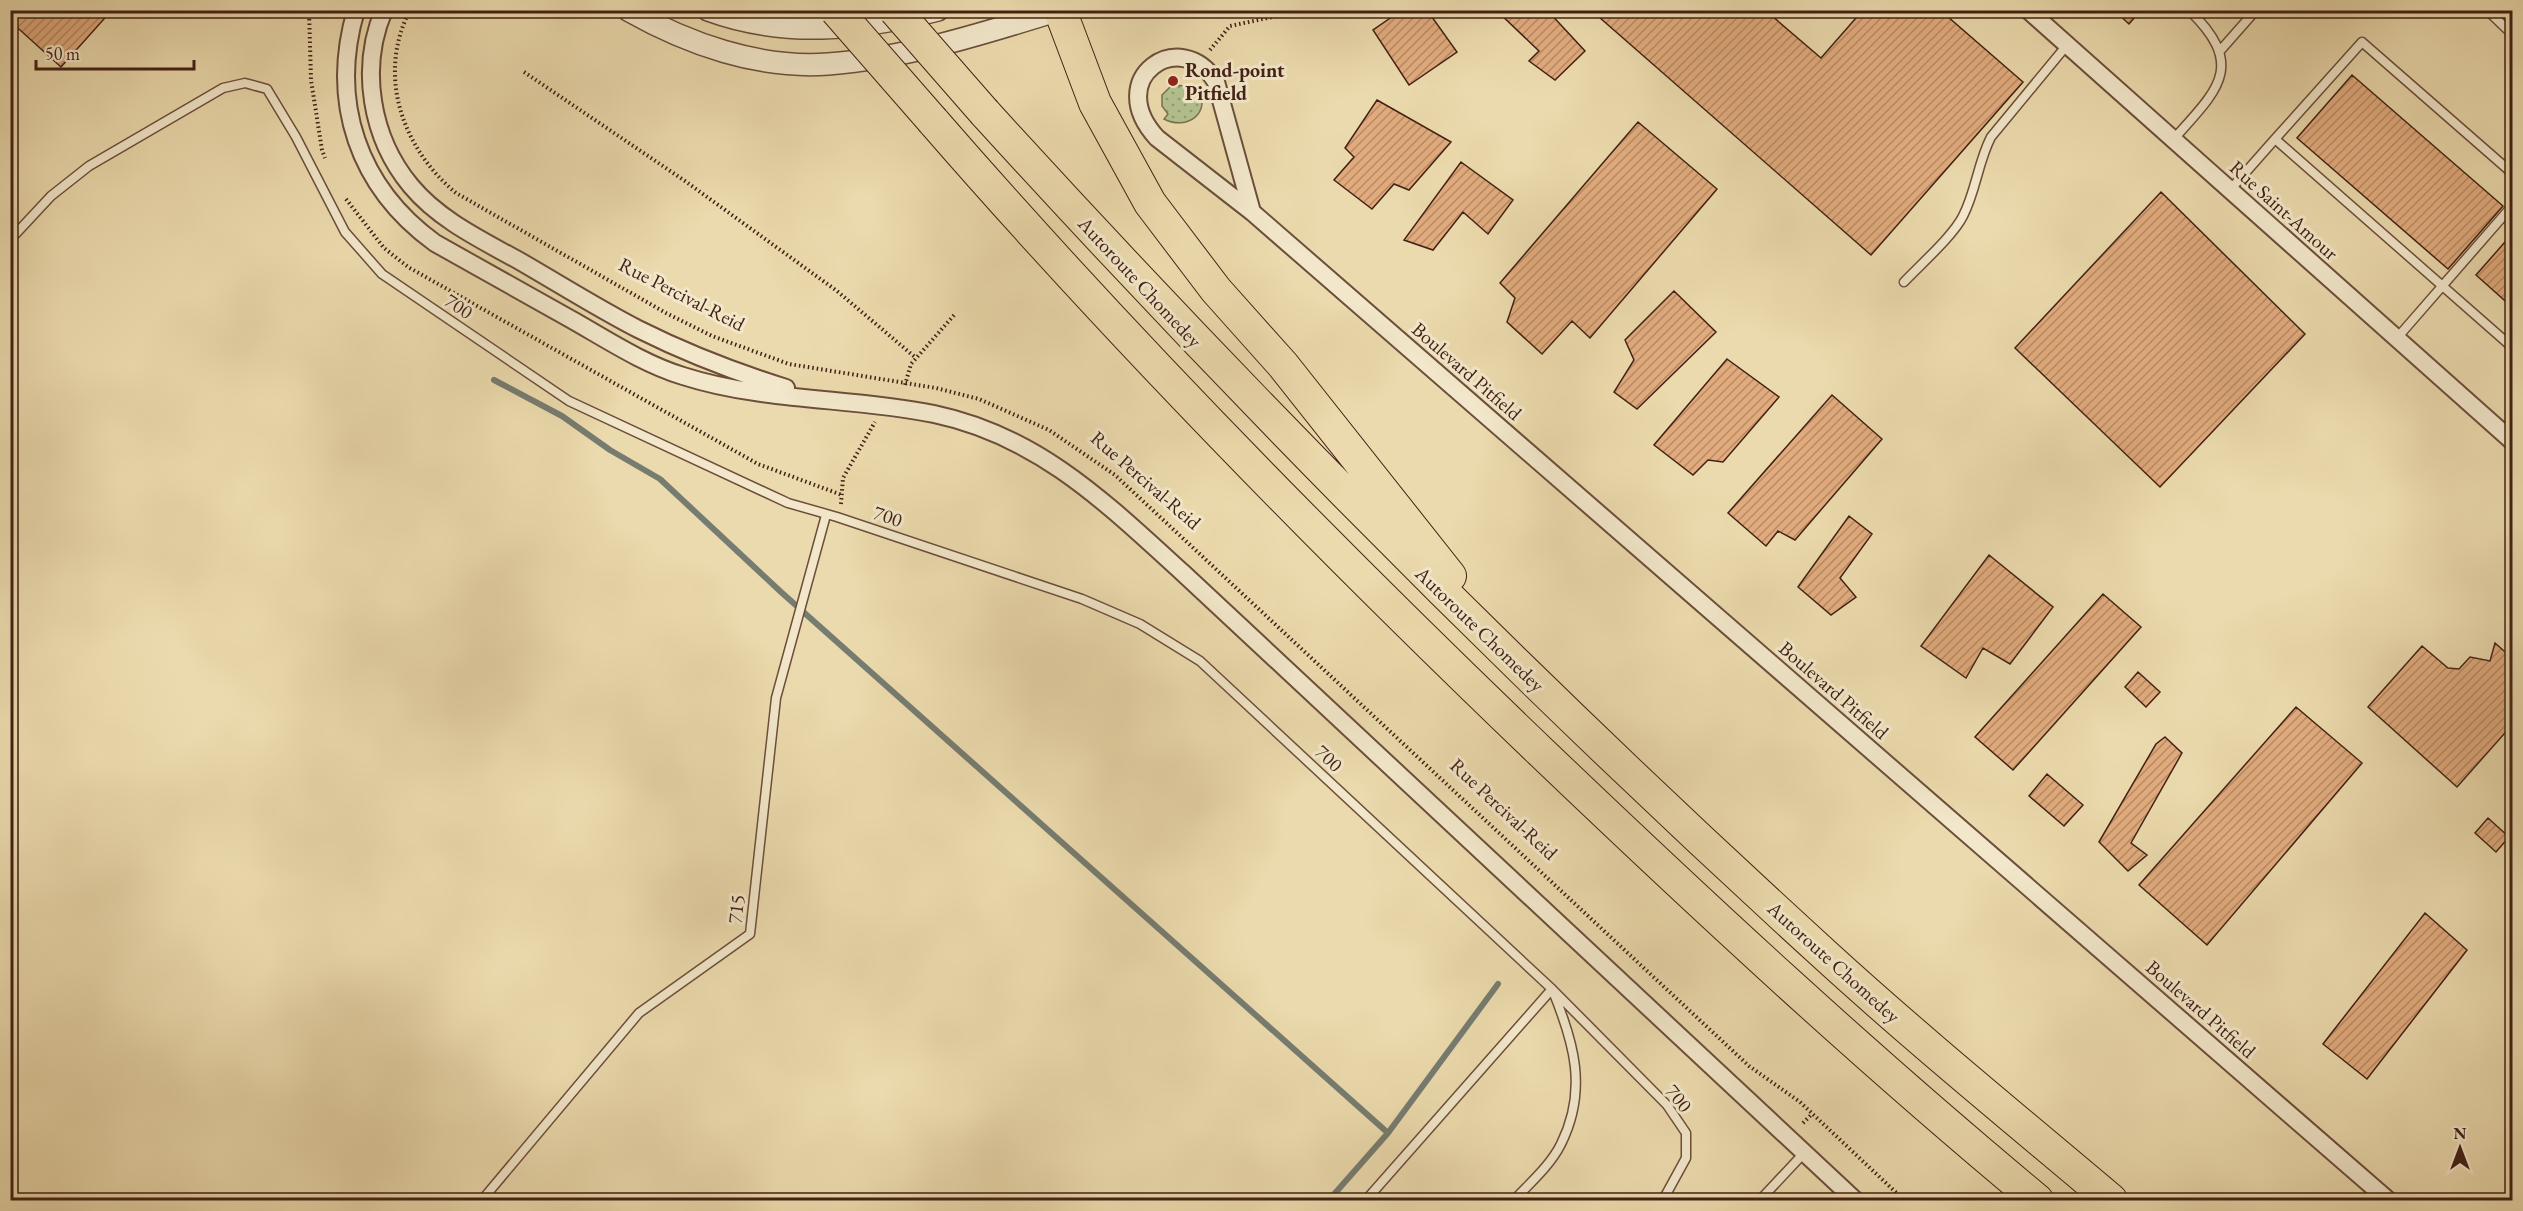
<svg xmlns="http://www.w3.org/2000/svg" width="2523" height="1211" font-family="'EB Garamond',serif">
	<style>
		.green { fill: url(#green-dots); stroke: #7a7052; stroke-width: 1.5 }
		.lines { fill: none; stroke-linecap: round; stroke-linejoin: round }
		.stream { stroke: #767c70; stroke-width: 6 }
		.building { fill: url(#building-hatch); stroke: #422015; stroke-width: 1.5 }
		.service-casing { stroke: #6c4e3b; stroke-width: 11 }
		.minor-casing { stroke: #6c4e3b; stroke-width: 20 }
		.tertiary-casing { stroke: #6c4e3b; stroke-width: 24 }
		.motorway-casing { stroke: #422015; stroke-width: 34 }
		.path { stroke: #422015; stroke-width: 4; stroke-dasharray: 1.5 3; stroke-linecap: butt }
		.service { stroke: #f2e7ca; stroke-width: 8 }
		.minor { stroke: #f2e7ca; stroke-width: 16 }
		.tertiary { stroke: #f2e7ca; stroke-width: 21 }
		.motorway { stroke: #ebdaad; stroke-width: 32 }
		.motorway-bridge-casing { stroke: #422015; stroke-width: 34; stroke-linecap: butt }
		.motorway-bridge { stroke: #ebdaad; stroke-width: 32 }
		.poi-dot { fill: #8f2418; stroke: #f2e7ca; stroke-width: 2 }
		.labels { text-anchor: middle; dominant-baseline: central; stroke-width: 6; stroke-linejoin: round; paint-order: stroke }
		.poi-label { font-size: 20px; font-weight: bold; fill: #422015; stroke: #f2e7ca; text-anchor: start }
		.street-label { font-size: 20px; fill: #422015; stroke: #f2e7ca }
	</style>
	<defs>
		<pattern id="green-dots" width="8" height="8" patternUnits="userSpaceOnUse" patternTransform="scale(1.5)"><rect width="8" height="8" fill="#b2c18e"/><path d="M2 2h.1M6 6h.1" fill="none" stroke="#929c73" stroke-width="1.8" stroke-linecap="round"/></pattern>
		<pattern id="building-hatch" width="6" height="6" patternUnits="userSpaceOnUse" patternTransform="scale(1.5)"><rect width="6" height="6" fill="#e1ab7d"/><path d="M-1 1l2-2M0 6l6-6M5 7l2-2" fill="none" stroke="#b88b65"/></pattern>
	</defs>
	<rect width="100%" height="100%" fill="#ebdaad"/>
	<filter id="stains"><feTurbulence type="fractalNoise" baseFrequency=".00333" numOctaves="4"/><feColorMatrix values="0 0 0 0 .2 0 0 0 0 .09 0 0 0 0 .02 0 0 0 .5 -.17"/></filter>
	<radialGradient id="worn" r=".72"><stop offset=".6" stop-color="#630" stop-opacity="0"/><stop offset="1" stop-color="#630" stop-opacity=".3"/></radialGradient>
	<path class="green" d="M1172 85 1186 86 1192 91 1198 88C1212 113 1187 131 1164 119L1168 114 1162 106V95Z"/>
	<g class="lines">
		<path class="stream" d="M494 380 562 416 610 450 660 479 781 592 1388 1133
			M1329 1200 1388 1133 1498 984"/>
	</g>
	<path class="building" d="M10 10H112L61 67 10 21Z
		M1402 10H1427L1457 52 1409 85 1373 30Z
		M1496 10H1547L1585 51 1555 80 1529 61 1539 51Z
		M1591 10H1765L1821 58 1863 10H1940L2023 82 1871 255Z
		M2114 10H2141L2129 24Z
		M2352 75 2503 206 2448 269 2297 138Z
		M1377 100 1451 142 1409 190 1394 184 1372 209 1334 180 1354 157 1345 148Z
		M1638 122 1717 189 1590 338 1572 321 1542 354 1507 322 1515 298 1500 283Z
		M1461 162 1513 200 1488 234 1463 212 1433 250 1404 240Z
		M2161 192 2305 334 2160 487 2015 348Z
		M2512 234V307L2476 275Z
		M1674 291 1716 332 1637 409 1614 392 1634 360 1625 340Z
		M1727 359 1779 397 1723 462 1708 460 1693 475 1654 445Z
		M1832 395 1882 439 1795 540 1778 531 1766 546 1728 513Z
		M1849 516 1872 534 1840 578 1856 597 1831 615 1798 587Z
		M1989 555 2053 607 2010 664 1983 648 1966 678 1921 646Z
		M2103 594 2141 627 2013 770 1975 737Z
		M2495 643 2512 658V725L2457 787 2368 707 2422 646 2448 668 2459 669 2470 657 2490 661Z
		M2138 672 2160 692 2146 707 2125 687Z
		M2296 707 2362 763 2207 945 2139 885Z
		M2165 737 2182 753 2131 843 2147 855 2128 871 2099 842 2156 744Z
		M2047 774 2083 805 2064 826 2029 796Z
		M2488 818 2509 837 2496 852 2475 833Z
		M2425 913 2467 950 2367 1079 2323 1044Z"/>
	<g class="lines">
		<g class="service-casing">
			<path id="service" d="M2487 10 2512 34
				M2219 52 2256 10
				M2275 139 2362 42 2512 173
				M2173 140C2216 91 2248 67 2189 10
				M2230 190 2275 139 2512 347
				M10 240 51 196 89 166 223 88 245 83 267 89 296 137 345 232 382 274 569 401 788 503 837 517 1082 599 1140 624 1200 661 1552 989 1667 1105 1686 1133V1158L1663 1200
				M1904 282C1921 264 1953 236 1963 216 1976 191 1978 162 1991 137L2067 45
				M2397 338 2512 206
				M482 1200 639 1013 750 934 776 698 826 515
				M1366 1200 1552 989C1574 1042 1588 1090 1561 1144 1550 1166 1530 1183 1514 1200
				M1760 1200 1804 1153"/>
		</g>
		<g class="minor-casing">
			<path id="minor" d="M356 10C329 102 358 187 435 243 482 269 528 295 574 321 609 341 644 364 683 376 764 402 851 397 934 414 1039 436 1107 504 1183 573L1855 1200
				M384 10C359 68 371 138 411 186 440 221 484 241 523 263 561 285 599 309 638 329 686 353 735 372 786 388
				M2028 10 2512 441
				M1252 212 1216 82C1181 25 1102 78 1157 138L1252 212 2388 1200"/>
		</g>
		<g class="tertiary-casing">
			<path id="tertiary" d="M628 10C688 44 759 69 828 64 906 58 985 33 1059 10
				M708 10C784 38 861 30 938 10"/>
		</g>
		<g class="motorway-casing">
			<path id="motorway" d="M1060 10 1095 103 1150 203 1216 290 1283 365 1450 576
				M985 113C1252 406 1531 687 1824 954 1917 1039 2015 1119 2111 1200
				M933 121C1125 342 1330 550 1542 753 1702 906 1866 1058 2037 1200"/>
		</g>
		<path class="path" d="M309 10 311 80 322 150 325 158
			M410 10C376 76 403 149 456 193L666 313 712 336 789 364 936 388 979 399 1049 430 1115 475 1749 1066 1800 1102 1904 1200
			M1210 50 1230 26 1305 10
			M524 72 685 181 837 291 916 358
			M346 199 384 248 408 267 758 464 842 495
			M905 385 911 364 955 314
			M841 504 843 478 875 422
			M1803 1123 1812 1114"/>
		<use href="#service" class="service"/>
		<use href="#minor" class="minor"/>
		<use href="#tertiary" class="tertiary"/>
		<use href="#motorway" class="motorway"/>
		<g class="motorway-bridge-casing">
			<path id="motorway-bridge" d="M836 10 933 121
				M895 10 985 113"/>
		</g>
		<use href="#motorway-bridge" class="motorway-bridge"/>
	</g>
	<circle class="poi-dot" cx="1173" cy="81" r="6"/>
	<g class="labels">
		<g class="poi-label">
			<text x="1185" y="70">Rond-point<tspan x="1185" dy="23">Pitfield</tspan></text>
		</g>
		<g class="street-label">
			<text transform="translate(2284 210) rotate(42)">Rue Saint-Amour</text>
			<text transform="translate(1140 282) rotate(47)">Autoroute Chomedey</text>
			<text transform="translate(682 294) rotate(27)">Rue Percival-Reid</text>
			<text transform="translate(459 306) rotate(34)">700</text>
			<text transform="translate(1467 371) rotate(41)">Boulevard Pitfield</text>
			<text transform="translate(1146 480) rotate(41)">Rue Percival-Reid</text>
			<text transform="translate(888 516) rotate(19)">700</text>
			<text transform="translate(1480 629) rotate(44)">Autoroute Chomedey</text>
			<text transform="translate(1834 690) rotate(41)">Boulevard Pitfield</text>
			<text transform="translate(1329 758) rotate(43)">700</text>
			<text transform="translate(1504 809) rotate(43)">Rue Percival-Reid</text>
			<text transform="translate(736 909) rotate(-83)">715</text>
			<text transform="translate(1834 962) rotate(42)">Autoroute Chomedey</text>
			<text transform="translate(2201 1009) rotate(41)">Boulevard Pitfield</text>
			<text transform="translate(1679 1098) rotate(51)">700</text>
		</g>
	</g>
	<rect width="2523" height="1211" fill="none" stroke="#ebdaad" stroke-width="36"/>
	<rect x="12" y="12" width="2499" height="1187" fill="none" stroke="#422015" stroke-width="3"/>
	<rect x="18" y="18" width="2487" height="1175" fill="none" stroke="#422015" stroke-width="1.5"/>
	<g transform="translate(2460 1148)" stroke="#f2e7ca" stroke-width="4.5" paint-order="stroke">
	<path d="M0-4.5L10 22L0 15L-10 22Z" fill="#422015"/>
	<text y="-9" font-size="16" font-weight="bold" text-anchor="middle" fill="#422015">N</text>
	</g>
	<path d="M36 60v9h158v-9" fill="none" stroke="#422015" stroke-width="3"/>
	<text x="45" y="60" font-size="18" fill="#422015" stroke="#f2e7ca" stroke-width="4.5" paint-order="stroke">50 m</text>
	<rect width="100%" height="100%" filter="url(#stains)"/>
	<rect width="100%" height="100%" fill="url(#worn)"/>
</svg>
